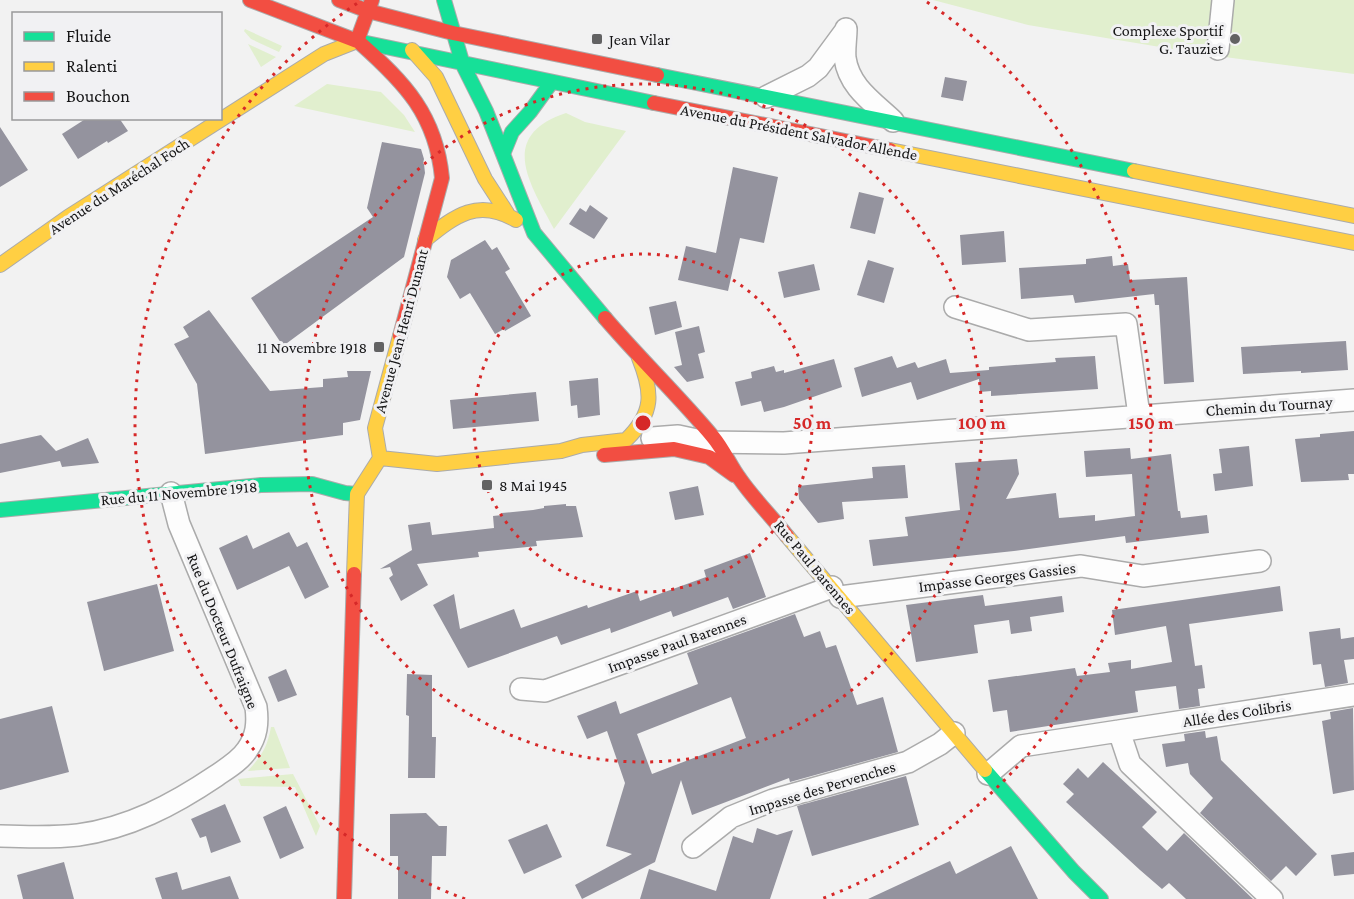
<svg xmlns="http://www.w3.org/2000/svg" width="1354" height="899" font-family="'Crimson Pro',serif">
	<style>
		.green { fill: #e1efce }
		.building { fill: #94939e; fill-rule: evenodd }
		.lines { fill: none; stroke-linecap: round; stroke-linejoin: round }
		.street-casing { stroke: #ababab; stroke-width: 24 }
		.fast-casing { stroke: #ababab; stroke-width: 16 }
		.slow-casing { stroke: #ababab; stroke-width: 16 }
		.jam-casing { stroke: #ababab; stroke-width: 16 }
		.street { stroke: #fdfdfd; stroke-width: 21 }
		.fast { stroke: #16e098; stroke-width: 14 }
		.slow { stroke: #ffcf43; stroke-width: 14 }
		.jam { stroke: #f24e42; stroke-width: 14 }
		.ring { fill: none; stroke: #d62828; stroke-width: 3; stroke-dasharray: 3 6 }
		.poi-dot { fill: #626263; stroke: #f1f1f3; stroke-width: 2 }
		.labels { text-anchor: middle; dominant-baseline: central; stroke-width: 6; stroke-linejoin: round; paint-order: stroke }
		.poi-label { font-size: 16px; fill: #151516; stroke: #f1f1f3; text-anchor: end }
		.street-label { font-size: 16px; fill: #151516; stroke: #f1f1f3 }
		.centre { fill: #d62828; stroke: #f1f1f3; stroke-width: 3 }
		.ring-label { font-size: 18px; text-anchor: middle; font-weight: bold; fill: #d62828; stroke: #f1f1f3; stroke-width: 6; stroke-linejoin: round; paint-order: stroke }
	</style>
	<rect width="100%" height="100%" fill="#f2f2f2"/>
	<path class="green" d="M933 0H1354V74L1202 54 1028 25Z
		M245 29 282 46 279 52 251 39 244 31Z
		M248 44 276 57 261 67Z
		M327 84 381 92 404 115 415 132 294 106Z
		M566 113 585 122 626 131 554 229C530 184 497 136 566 113Z
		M271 727H274L290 768 248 771C262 755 267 748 271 727Z
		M293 774 320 826 316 836 295 787 241 786 238 779Z"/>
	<path class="building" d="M945 77 967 81 963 101 941 97Z
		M87 118H119L128 131 108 143 107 141 78 159 62 134Z
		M0 127 28 170 0 187Z
		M382 142 421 149 424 159 423 164H424L425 173 404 257 283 346 251 298 373 217 367 208Z
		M733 167 778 177 764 243 740 238 728 291 678 280 686 246 716 253Z
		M859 192 884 198 875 234 850 228Z
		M590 205 608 218 594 239 569 224 580 208 586 212Z
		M1004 231 1006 262 962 265 960 235Z
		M485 240 492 250 497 247 510 269 505 272 531 316 505 331 504 329 495 334 470 293 460 299 447 277 451 260Z
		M1112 256 1113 266 1128 264 1130 280 1187 277 1194 382 1164 384 1159 305H1155L1154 294 1075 303 1073 295 1021 299 1019 268 1086 264V259Z
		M868 260 894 268 884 303 857 295Z
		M814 264 820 290 784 298 778 272Z
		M676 301 682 327 655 335 649 307Z
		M209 310 270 391 323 387V379L348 377 347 371H371L360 420 343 423V435L205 454 197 384 174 344 189 337 183 327Z
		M699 326 705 352 698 354 704 378 687 382 674 367 682 365 675 332Z
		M1346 341 1348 370 1301 373V371L1243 374 1241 347Z
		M892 356 897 368 915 362 918 368 946 359 950 373 989 370V367L1056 362 1055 358 1095 356 1098 389 991 396V391L980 392 979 379 917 400 911 382 862 397 854 368Z
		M834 359 842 387 784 407 764 412 761 401 741 406 735 382 752 378 751 372 774 366 776 372 784 370V373Z
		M598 378 600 415 578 418 577 405 571 406 569 381Z
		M536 392 539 421 453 429 450 400Z
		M1354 431V474H1348L1349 480 1301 482 1295 439 1320 437V434Z
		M41 435 56 451 88 438 99 463 62 467 60 461 0 473V444Z
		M1249 446 1253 486 1215 491 1213 474 1222 473 1219 449Z
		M1130 448 1131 459 1171 454 1178 511H1180L1181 518 1207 515 1209 533 1126 543 1125 536 1014 551 873 566 869 540 908 536 905 517 960 510 955 463 1017 459 1019 474 1006 499 1056 493 1059 518 1095 515V521L1135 516 1132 474 1086 477 1084 451Z
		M905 465 908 498 842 502 844 519 818 523 799 499 798 486 873 478 872 467Z
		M698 486 704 515 675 520 669 492Z
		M566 504V506H576L583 537 536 541 537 546 478 552 479 557 417 564 428 585 401 601 389 578 393 575 390 567 380 569 412 550 408 525 430 522 432 535 494 528 493 516 502 515V513L533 510 544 508V506Z
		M289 532 297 547 307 542 329 587 305 599 289 566 237 590 219 548 247 535 253 549Z
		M750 553 766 597 733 609 728 597 673 617 671 611 611 633 610 628 561 645 557 636 468 668 433 605 454 594 460 629 514 609 521 628 587 605 588 608 637 591 640 601 706 577 704 570Z
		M157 584 174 651 104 671 87 602Z
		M1280 586 1283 611 1189 624 1195 666 1202 665 1205 688 1198 689 1200 706 1179 709 1176 686 1135 691 1138 712 1010 732 1007 710 993 712 988 680 1075 668 1077 676 1110 672 1108 663 1131 660V669L1172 662 1166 626 1115 635 1112 610Z
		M983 595 985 606 1062 596 1064 612 1030 617 1032 631 1011 634 1009 620 974 625 978 653 916 662 906 605Z
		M795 614 804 637 820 631 826 648 836 645 857 705 883 697 898 752 790 782 789 778 692 815 681 780 655 862 582 899 575 885 632 854 606 846 625 783 607 731 587 739 577 716 616 701 620 714 698 684 687 653ZM731 697 746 738 652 774 637 734Z
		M1340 628 1341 639 1354 637V659L1344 660 1348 683 1325 687 1321 664 1313 665 1309 632Z
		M286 669 297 695 278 702 268 677Z
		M407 674 432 675V737H436L435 778H408L409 716 406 715Z
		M52 706 69 772 0 790V719Z
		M1353 708 1354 790 1333 794 1322 721 1331 719 1330 712Z
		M1205 731 1206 738 1217 736 1221 760 1317 854 1296 876 1286 866 1271 881 1200 813 1213 798 1190 774 1188 763 1166 767 1162 744 1185 741 1184 734Z
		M1103 762 1157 812 1142 827 1167 851 1184 833 1253 899H1186L1169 883 1162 889 1140 870 1066 802 1074 794 1063 784 1078 768 1088 778Z
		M906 776 919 825 812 856 797 806Z
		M225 804 241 842 211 853 206 836 200 838 191 819Z
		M286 806 304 848 280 859 263 817Z
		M426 813 439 826H447L446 856H432L431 899H398V856H390V814Z
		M547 824 562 857 524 874 508 840Z
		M757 828 777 835 793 830 770 899H640L649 869 716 891 733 836 753 843Z
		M1011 846 1038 899H868L950 861 956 874Z
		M1354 852V874L1334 876 1331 855Z
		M64 862 74 899H23L17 875Z
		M177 872 182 890 230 876 239 899H162L155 878Z"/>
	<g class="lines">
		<g class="street-casing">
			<path id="street" d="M846 29C846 38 844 49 845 58 849 87 873 102 893 121
				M1218 49 1223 0
				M766 97 808 76 818 68 846 30
				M955 307 1029 330 1126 324 1139 415
				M652 438 678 436 706 442 784 443 1354 400
				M840 597 1081 566 1143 576 1260 561
				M521 689 545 691 832 587
				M1119 731 1354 695
				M988 774 1021 746 1119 731 1130 764 1272 899
				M0 836C26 837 52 838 78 835 129 828 173 805 216 776 226 769 240 761 247 750 257 736 258 723 256 707L179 524 171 493
				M693 847 731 817 773 800 908 762 940 744 954 733"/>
		</g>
		<g class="fast-casing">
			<path id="fast" d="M444 0 463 65 486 111 503 154
				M357 41 654 103
				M657 75 1134 171
				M551 83 530 112 512 132 503 154 534 233 605 318
				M0 510 261 485 312 484 345 493 357 494
				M985 770 1074 872 1101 899"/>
		</g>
		<g class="slow-casing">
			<path id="slow" d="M412 50 436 77 485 179 507 213
				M890 150 1354 243
				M1134 171 1354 216
				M425 240C456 215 478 198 516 220
				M0 265 68 217 324 54 357 41
				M380 458 437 464 561 451 582 445 626 440C654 413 653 393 639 358
				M787 536 985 770
				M354 574 357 494 380 458 375 428 400 336"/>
		</g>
		<g class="jam-casing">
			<path id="jam" d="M250 0 357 41 372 0
				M339 0 368 11 453 33 657 75
				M360 43C405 83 436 115 442 178L400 336
				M654 103 890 150
				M605 318C640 359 679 396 713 437 724 450 730 466 740 479 754 499 772 517 787 536
				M604 455 674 449 709 457 734 475
				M344 899 354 574"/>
		</g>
		<use href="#street" class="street"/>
		<use href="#fast" class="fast"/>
		<use href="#slow" class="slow"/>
		<use href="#jam" class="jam"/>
	</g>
	<g class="ring">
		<circle cx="643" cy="423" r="169"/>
		<circle cx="643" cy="423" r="339"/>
		<path d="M465 899A508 508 0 0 1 359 2M927 2A508 508 0 0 1 821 899"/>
	</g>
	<g class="poi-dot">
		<rect x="591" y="33" width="12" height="12" rx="3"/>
		<circle cx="1235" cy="39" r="6"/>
		<rect x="373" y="341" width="12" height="12" rx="3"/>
		<rect x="481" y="479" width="12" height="12" rx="3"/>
	</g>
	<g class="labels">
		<g class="poi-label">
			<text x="1223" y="30">Complexe Sportif<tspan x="1223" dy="18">G. Tauziet</tspan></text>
			<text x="609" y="39" text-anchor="start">Jean Vilar</text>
			<text x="367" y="347">11 Novembre 1918</text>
			<text x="499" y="485" text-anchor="start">8 Mai 1945</text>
		</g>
		<g class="street-label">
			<text transform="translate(799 132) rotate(11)">Avenue du Président Salvador Allende</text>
			<text transform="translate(119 186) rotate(-33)">Avenue du Maréchal Foch</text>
			<text transform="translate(401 331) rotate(-75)">Avenue Jean Henri Dunant</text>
			<text transform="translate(1269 406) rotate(-4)">Chemin du Tournay</text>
			<text transform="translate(179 493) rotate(-5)">Rue du 11 Novembre 1918</text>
			<text transform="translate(815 567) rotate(50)">Rue Paul Barennes</text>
			<text transform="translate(997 577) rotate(-7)">Impasse Georges Gassies</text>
			<text transform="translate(223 631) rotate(68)">Rue du Docteur Dufraigne</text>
			<text transform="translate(677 643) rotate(-20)">Impasse Paul Barennes</text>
			<text transform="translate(1237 713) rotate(-9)">Allée des Colibris</text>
			<text transform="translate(822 788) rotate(-17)">Impasse des Pervenches</text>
		</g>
	</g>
	<circle cx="643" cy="423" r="9" class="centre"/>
	<g class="ring-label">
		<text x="812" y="429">50 m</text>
		<text x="982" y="429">100 m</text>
		<text x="1151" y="429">150 m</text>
	</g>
	<rect x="12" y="12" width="210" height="108" fill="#f1f1f3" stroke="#99999b" stroke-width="1.5"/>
	<rect x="24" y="32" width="30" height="9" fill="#16e098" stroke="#99999b" stroke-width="1.5"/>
	<text x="66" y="42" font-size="18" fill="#151516">Fluide</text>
	<rect x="24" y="62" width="30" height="9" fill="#ffcf43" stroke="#99999b" stroke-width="1.5"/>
	<text x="66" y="72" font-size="18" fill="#151516">Ralenti</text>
	<rect x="24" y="92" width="30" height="9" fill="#f24e42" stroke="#99999b" stroke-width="1.5"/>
	<text x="66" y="102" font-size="18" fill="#151516">Bouchon</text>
</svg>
